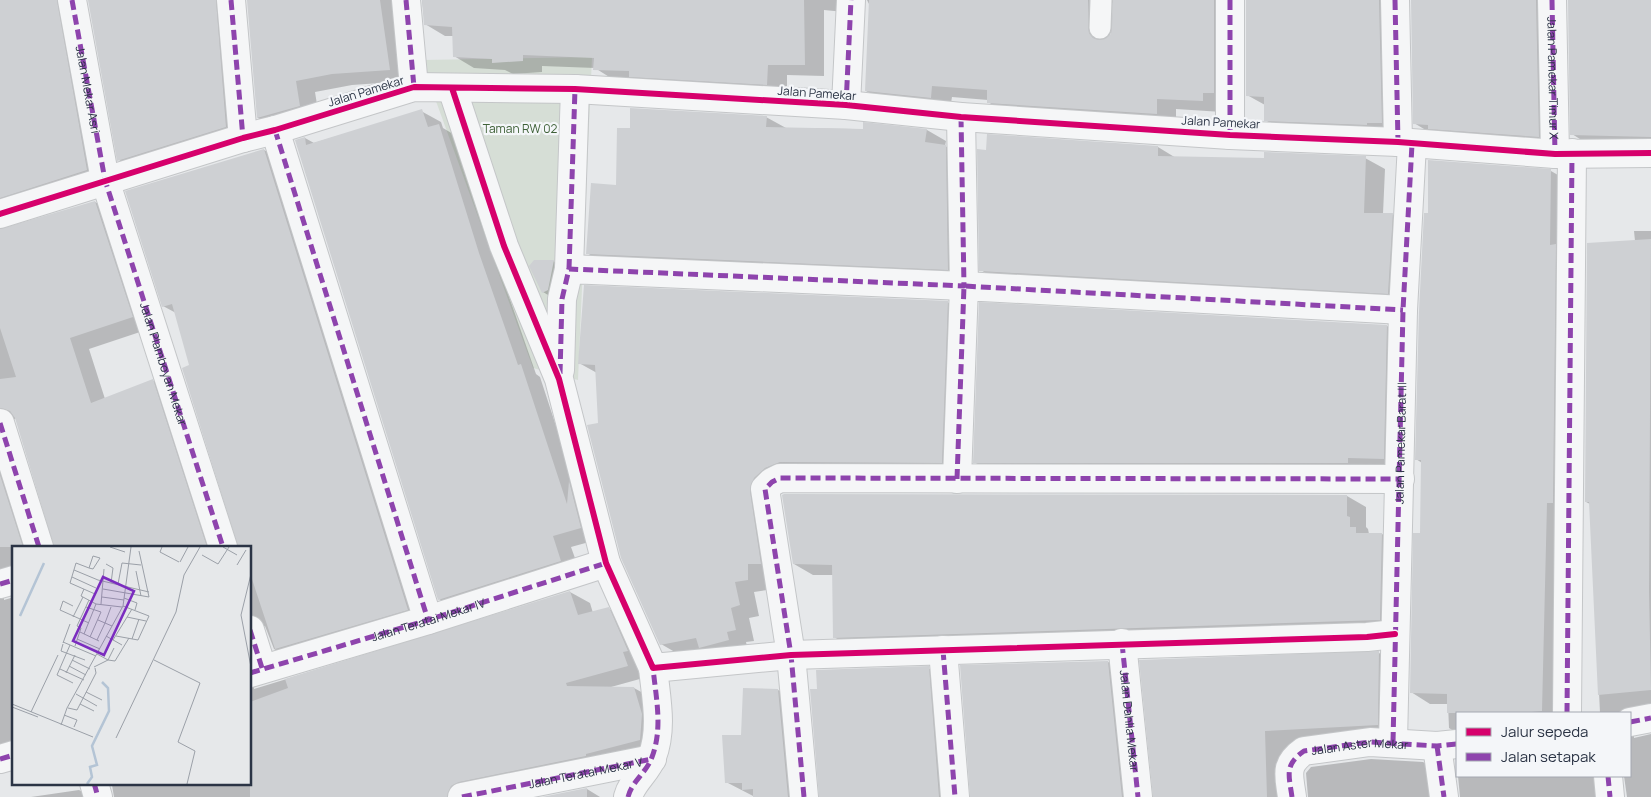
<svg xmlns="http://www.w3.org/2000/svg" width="1651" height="797" font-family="Manrope,sans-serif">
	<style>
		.green { fill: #d6ded6 }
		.shadow { fill: #0003; fill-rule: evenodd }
		.building { fill: #ced0d3 }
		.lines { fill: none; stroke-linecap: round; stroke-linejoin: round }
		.lane-casing { stroke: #c4c6c8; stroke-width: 24 }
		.street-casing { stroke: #c4c6c8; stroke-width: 30 }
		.lane { stroke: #f5f6f7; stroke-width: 21 }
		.street { stroke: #f5f6f7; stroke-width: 28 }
		.quiet { stroke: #8e44ad; stroke-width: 5; stroke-dasharray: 10 5; stroke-linecap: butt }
		.cycleway-casing { stroke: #f4f6f9; stroke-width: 9 }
		.cycleway { stroke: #d6006c; stroke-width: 6 }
		.labels { text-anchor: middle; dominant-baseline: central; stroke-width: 4.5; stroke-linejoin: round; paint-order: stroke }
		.street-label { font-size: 12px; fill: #2b3445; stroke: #f4f6f9 }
		.park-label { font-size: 12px; fill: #3f6138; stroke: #f4f6f9 }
		.inset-river { fill: none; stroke: #b4c4d5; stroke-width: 2.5 }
		.inset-road { fill: none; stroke: #9ba0a8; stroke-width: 1 }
		.view { fill: #7b2cbf; fill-opacity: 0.15; stroke: #7b2cbf; stroke-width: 2.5 }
		.inset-edge { fill: none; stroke: #2b3445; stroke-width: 2.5 }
	</style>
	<rect width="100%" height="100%" fill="#e6e8ea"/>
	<path class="green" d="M592 57 578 380 533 368 421 60Z"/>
	<path class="shadow" d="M0 0H81L106 181 4 222V230L95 202 115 213 152 328 89 349 105 399 153 381 172 392 222 547H55L16 418 8 424 38 547H14V582L4 591V600L14 597V756L0 763Z
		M89 0H240L246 138 138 171 119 160Z
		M248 0H415L409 81 352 85 315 92 319 117 278 129 258 118Z
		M422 0H860L855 13 824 10V76L787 75V95L614 80 595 68 542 66V72L513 74 505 70 474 68 454 56V36H445L425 24Z
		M867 0H1239L1222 112 1176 109V125L1008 114 988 102V100L952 97 950 109 886 102 866 91 870 6ZM1114 2 1111 36 1108 39V11L1110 4Z
		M1247 0H1404L1401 134 1285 131 1265 120V105L1247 95Z
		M1412 0H1561L1558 148 1434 135 1414 123Z
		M1569 0H1651V147L1591 146 1572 134Z
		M421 111 441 122 443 128 458 137 498 265 536 374 540 377 576 487 600 539 571 547 580 572 459 611 439 599 296 141 305 138 314 143Z
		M766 117 786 128 927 130 946 141 945 146 965 157 967 280 607 265 587 253 617 187Z
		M1158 147 1176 158H1365L1385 169 1383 214H1392L1412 225 1407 304 1000 282 981 270Z
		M264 150 284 161 427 621 293 660 274 649 265 626 258 631 254 689 570 592 590 603 593 613 609 609 628 620 647 677 611 687 634 688 654 699 660 751 471 797H114L112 785 119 783H250V547H239L176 313 163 306Z
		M1551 171 1570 182 1561 713H1457V733L1449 728 1448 704H1430L1411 692 1421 534 1422 463 1416 459Z
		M1634 231H1651V718L1634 728V738L1651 734V797H1627L1624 776H1630V713H1600L1590 504 1586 502 1635 241Z
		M553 261 563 267 553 298 543 292Z
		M947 302 967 313 961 473 773 489 767 590 754 592 759 616 749 618 754 641 746 642 748 651 680 655 661 644 600 425 597 373 579 363Z
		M1387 326 1406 337 1403 469 994 473 974 462Z
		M783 496H1347L1366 507V527L1368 529 1369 534H1382L1401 545 1399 630 853 648 834 637 833 575H813L794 564Z
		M1379 653 1398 664 1397 737 1301 761 1294 797H1155L1141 661Z
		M1108 662 1127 673 1140 797H972Z
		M928 668 948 679 957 797H820Z
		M778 690 795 700 805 797H755L726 782 742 736Z
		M1371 759 1423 762 1442 773 1446 797H1308L1306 773 1311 767Z
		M1458 776H1617L1613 797H1460Z
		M587 789 600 797H548Z
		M79 790 92 797H31Z"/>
	<path class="building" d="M0 0H57L87 170 0 198Z
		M88 0H216L226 127 117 161Z
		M247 0H380L390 70 332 74 296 81 300 106 257 118Z
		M422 0H804L805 65H768L767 85 629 77V71L593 70 594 58 523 55V61L492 63V59L453 57 452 27 424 25Z
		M869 0H1088L1089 33 1093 38 1100 40 1111 34 1113 0H1214V93H1203V101L1157 99V114L987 103V90L932 86 931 98 865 91Z
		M1246 0H1379L1382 123H1367V125L1264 121V97L1246 96Z
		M1411 0H1536L1539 137 1428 129V125L1413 124Z
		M1568 0H1651V137L1570 135Z
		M630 108 767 116 766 127 863 129V122L927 129 925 142 946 145 948 270 586 254 591 183 616 185 617 128H630Z
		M422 109 428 127 439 124 479 253 518 365 521 364 567 504 569 481 581 528 553 536 561 561 438 600 295 140 305 137 306 145Z
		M987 134 1158 146V156L1264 158V152L1366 156 1364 213H1393L1388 294 979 271 977 149 986 150Z
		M264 149 408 610 275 649 250 573V547H238L182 368 189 365 172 304 162 307 125 191Z
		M1428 160 1551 169 1550 245 1556 244 1553 503H1547L1542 711 1522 713H1447V694L1410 693 1413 533H1420L1421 460H1415L1419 311 1424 213H1428Z
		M95 201 133 317 70 338 91 403 153 379 207 547H54L15 418 10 411 0 408V379L16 377 0 328V229Z
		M1651 239 1649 591 1651 690 1598 695 1589 502H1585L1587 243Z
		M534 260H554L548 290 542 293 529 266Z
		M584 285 948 301 942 463 780 462 765 468 754 478 750 491 761 564H748V580L735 582 740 605 731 608 736 630 727 632 729 640 699 648 696 638 660 645 621 558 587 425 598 423 595 365 578 364Z
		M979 302 1387 325 1384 459 1348 458V463H973Z
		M0 475 23 547H0Z
		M784 494 1347 495V516L1350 517V527H1356V533H1382L1380 620 833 638 832 565 793 564 782 495Z
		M570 591 578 615 609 607 628 651 623 652 628 666 566 683 567 686 634 687 642 714 640 740 586 754V756L459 782 451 786 447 797H250V702L288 688 285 679Z
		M1379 651 1378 725 1265 731 1267 797H1153L1139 660Z
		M1108 661 1122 797H970L960 665Z
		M929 666 939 797H819L810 689H817L816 670Z
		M743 688 778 689 788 797H753V789L742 790V783H725L722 735H741Z
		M587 788V797H542Z"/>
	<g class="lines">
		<g class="lane-casing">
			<path id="lane" d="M1100 28 1101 0"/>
		</g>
		<g class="street-casing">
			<g id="street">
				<path id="s1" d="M72 0 105 180 223 547"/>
				<path d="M231 0 243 138"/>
				<path d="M406 0 414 87"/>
				<path d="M1230 0V135"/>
				<path d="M1395 0 1398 142"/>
				<path id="s2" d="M1552 0 1555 154"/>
				<path d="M452 88 504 246 559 379 606 563 653 668 791 655 1367 637 1395 634"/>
				<path d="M846 105 851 0"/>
				<path d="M275 130 428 620"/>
				<path d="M0 214 243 138 275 130 414 87 575 89 846 105 961 117 1230 135 1398 142 1555 154 1651 153"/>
				<path d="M569 269 575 89"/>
				<path d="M560 370 562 299 569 269 964 286 961 117"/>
				<path d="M0 423 39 547"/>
				<path d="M957 479 964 286 1403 310"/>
				<path d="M0 584 14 580"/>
				<path d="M250 630 262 668"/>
				<path d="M1122 643 1138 797"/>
				<path d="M943 650 955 797"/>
				<path d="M250 673 428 620 606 563"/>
				<path d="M1567 713 1572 153"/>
				<path d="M1630 722 1651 718"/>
				<path d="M1393 742 1403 310 1412 144"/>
				<path d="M1437 746 1444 797"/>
				<path d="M0 759 14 755"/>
				<path d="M1608 776 1610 797"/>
				<path d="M94 783 98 797"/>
				<path id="s3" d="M462 797 652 759"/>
				<path d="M628 797C632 781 647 772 652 757 663 728 656 698 653 668"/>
				<path d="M804 797 791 655 765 489 772 482 780 478 1400 479"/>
				<path d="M1292 797C1289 775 1284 765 1304 751L1370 742 1437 746 1457 744"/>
			</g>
		</g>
		<use href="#lane" class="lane"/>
		<use href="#street" class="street"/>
		<g class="quiet">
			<path d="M72 0 105 180 223 547"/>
			<path d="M231 0 243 138"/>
			<path d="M406 0 414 87"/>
			<path d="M1230 0V135"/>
			<path d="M1395 0 1398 142"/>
			<path d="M1552 0 1555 154"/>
			<path d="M846 105 851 0"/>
			<path d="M275 130 428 620"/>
			<path d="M569 269 575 89"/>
			<path d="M560 374 562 299 569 269 964 286 961 117"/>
			<path d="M0 423 39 547"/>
			<path d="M957 479 964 286 1403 310"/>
			<path d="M0 584 14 580"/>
			<path d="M250 630 262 668"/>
			<path id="s4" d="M1122 643 1138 797"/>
			<path d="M943 650 955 797"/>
			<path id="s5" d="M250 673 428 620 606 563"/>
			<path d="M1567 713 1572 153"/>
			<path d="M1630 722 1651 718"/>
			<path id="s6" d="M1393 742 1403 310 1412 144"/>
			<path d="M1437 746 1444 797"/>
			<path d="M0 759 14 755"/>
			<path d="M1608 776 1610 797"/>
			<path d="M94 783 98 797"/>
			<path d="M462 797 652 759"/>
			<path d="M628 797C632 781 647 772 652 757 663 728 656 698 653 668"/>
			<path d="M804 797 791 655 765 489 772 482 780 478 1400 479"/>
			<path id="s7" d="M1292 797C1289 775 1284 765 1304 751L1370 742 1437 746 1457 744"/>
		</g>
		<g class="cycleway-casing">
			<path id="cycleway" d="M452 88 504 246 559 379 606 563 653 668 791 655 1367 637 1395 634
				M0 214 243 138 275 130 414 87 575 89 846 105 961 117 1230 135 1398 142 1555 154 1651 153"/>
		</g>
		<use href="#cycleway" class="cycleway"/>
	</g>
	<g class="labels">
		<g class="street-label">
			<text stroke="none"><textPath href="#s2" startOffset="78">Jalan Pamekar Timur X</textPath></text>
			<text stroke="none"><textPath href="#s1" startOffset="91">Jalan Mekar Asri</textPath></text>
			<text transform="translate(366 91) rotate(-17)">Jalan Pamekar</text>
			<text transform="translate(817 93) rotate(4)">Jalan Pamekar</text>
			<text transform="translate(1221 122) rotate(3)">Jalan Pamekar</text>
			<text stroke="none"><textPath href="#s1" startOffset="376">Jalan Plamboyan Mekar</textPath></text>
			<text stroke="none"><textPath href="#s6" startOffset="299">Jalan Pamekar Barat III</textPath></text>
			<text stroke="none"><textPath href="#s5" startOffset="186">Jalan Teratai Mekar IV</textPath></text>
			<text stroke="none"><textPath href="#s4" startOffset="78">Jalan Dahlia Mekar</textPath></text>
			<text stroke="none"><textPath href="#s7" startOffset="108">Jalan Aster Mekar</textPath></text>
			<text stroke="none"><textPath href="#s3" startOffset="126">Jalan Teratai Mekar V</textPath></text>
		</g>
		<g class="park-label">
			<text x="520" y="128">Taman RW 02</text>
		</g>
	</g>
	<g transform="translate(12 546)">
		<rect width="239" height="239" fill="#e6e8ea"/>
		<path class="inset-river" d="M8 70 32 17M75 238 80 231 78 221 85 219 80 200 97 165 96 142 90 136"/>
		<path class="inset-road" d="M98 1 113 6M150 1 148 6 167 16M211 1 225 9M190 9 206 18 217 1M168 16 176 1M94 18 101 22 99 37M225 19 234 4M77 22 81 23 88 12 81 10 77 22 64 17 58 37 83 48M62 24 86 34 137 46M124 25 129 50M239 28 229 69 239 121M60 31 84 42M106 38 110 17 129 19M72 43 69 50 84 58M91 43 137 51 127 5M90 51 112 54M112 52 125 57 123 64M89 58 92 23M61 60 51 55 48 64 77 77M74 61 89 66 78 91M99 61 93 77 100 80M61 71 71 51M115 71 134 75M65 80 77 54M68 86 87 95M72 88 84 58 110 61M94 90 110 99M104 90 126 94 137 70 111 60M65 93 88 103M120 93 127 73M85 94 93 77 86 74M101 94 120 63M51 96 84 110M51 97 58 78M51 98 49 105 73 114M58 99 45 129 61 137M63 100 69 82 65 80M85 108 96 114 102 102M60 114 78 123M142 114 188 137 166 196 183 205 175 238M57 120 74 129M82 121 96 114 103 115 117 92M48 123 72 134M54 127 63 109M74 146 90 154M64 148 85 160M0 158 81 191M68 158 82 165M0 161 26 171M56 162 65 164 84 127 83 122M19 166 46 109M52 169 65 174 62 181M49 179 55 162 111 60 119 1M104 192 164 66 172 29 188 1"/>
		<path class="view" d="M91 31 122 45 92 109 61 95Z"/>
		<rect width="239" height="239" class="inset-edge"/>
	</g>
	<rect x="1456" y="712" width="175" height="65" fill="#f4f6f9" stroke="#a4a8b1"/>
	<rect x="1466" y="728" width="25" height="8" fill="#d6006c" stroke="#a4a8b1"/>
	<text x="1501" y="737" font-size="15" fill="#2b3445">Jalur sepeda</text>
	<rect x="1466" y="753" width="25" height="8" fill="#8e44ad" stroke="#a4a8b1"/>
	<text x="1501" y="762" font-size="15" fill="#2b3445">Jalan setapak</text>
</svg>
